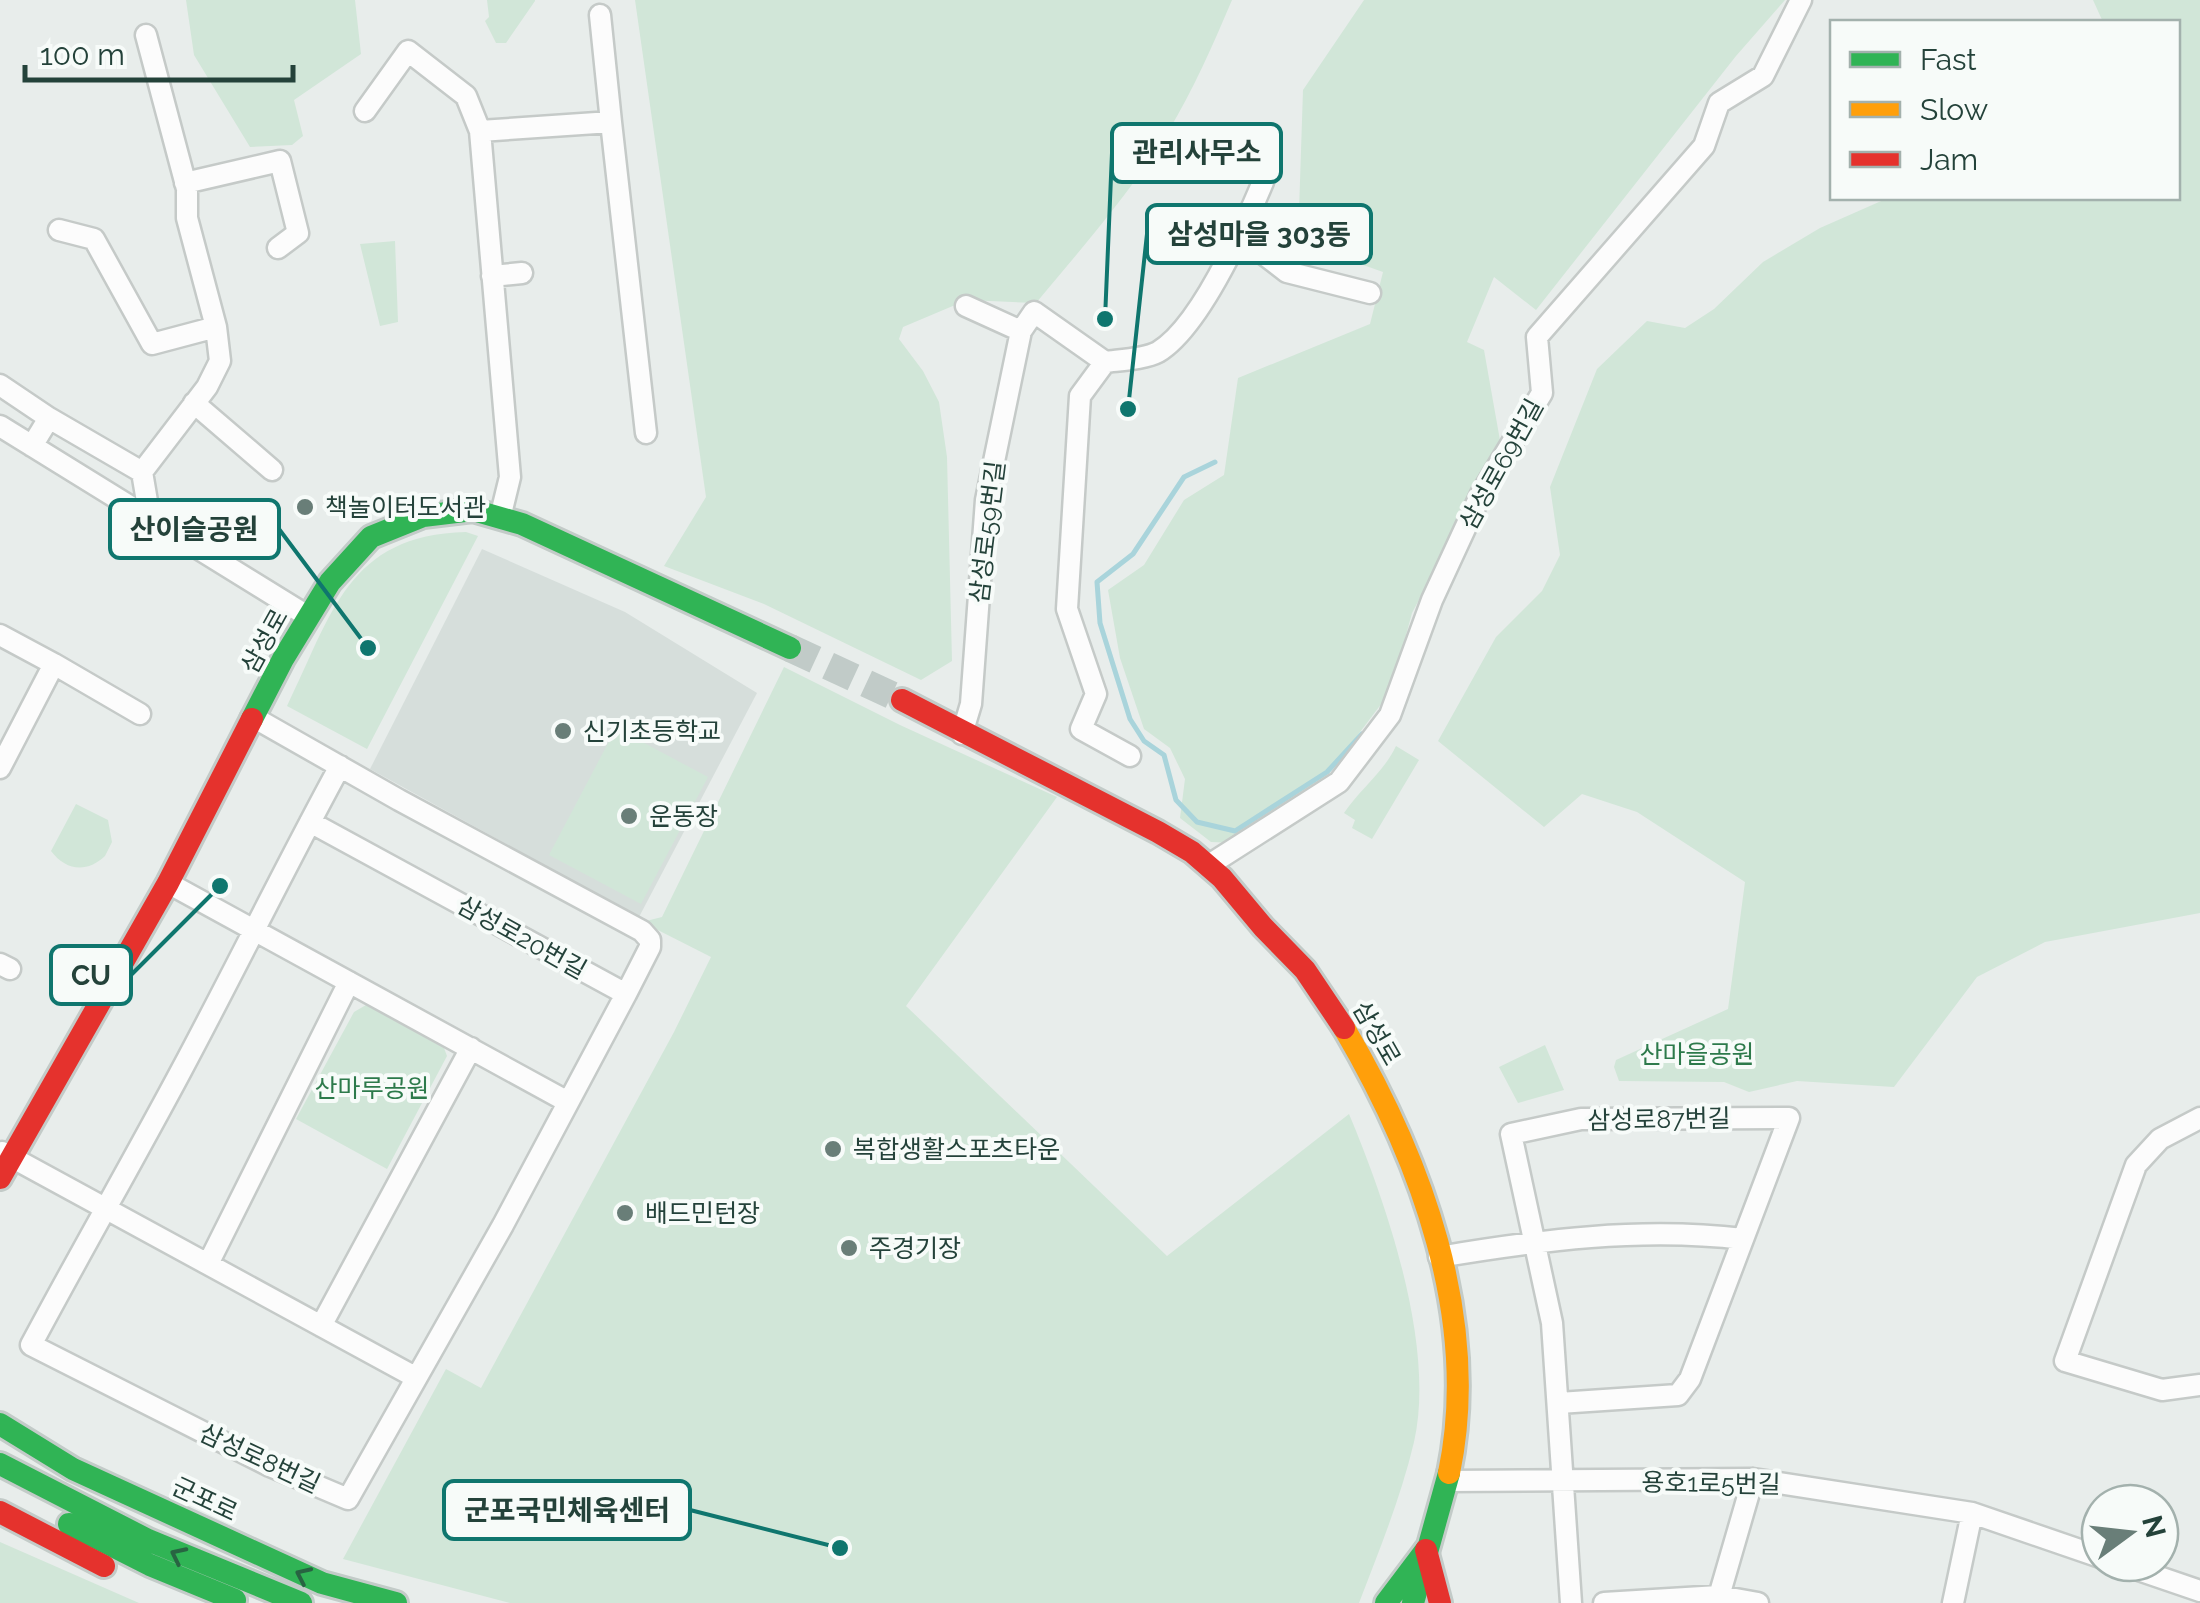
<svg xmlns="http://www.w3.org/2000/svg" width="2200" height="1603" font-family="Raleway,'Noto Sans KR',sans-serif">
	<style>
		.built { fill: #d6dedb }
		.green { fill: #d1e6d8 }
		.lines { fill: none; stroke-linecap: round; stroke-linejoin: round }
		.stream { stroke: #a9d4db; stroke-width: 5 }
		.secondary-tunnel { stroke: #c1cbc8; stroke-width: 28; stroke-dasharray: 28 14; stroke-linecap: butt }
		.street-casing { stroke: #c5cac8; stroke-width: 25 }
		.fast-casing { stroke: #c3cbc8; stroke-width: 28 }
		.slow-casing { stroke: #c3cbc8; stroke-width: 28 }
		.jam-casing { stroke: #c3cbc8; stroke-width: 28 }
		.street { stroke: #fcfcfc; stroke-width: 20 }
		.fast { stroke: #30b455; stroke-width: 22 }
		.slow { stroke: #ff9f0a; stroke-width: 22 }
		.jam { stroke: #e5322d; stroke-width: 22 }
		.oneway { stroke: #286442 }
		.poi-dot { fill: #697e78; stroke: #f7fbf9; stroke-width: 4 }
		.labels { text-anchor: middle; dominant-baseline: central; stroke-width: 8; stroke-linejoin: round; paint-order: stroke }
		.street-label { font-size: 25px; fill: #24423a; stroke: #f7fbf9 }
		.poi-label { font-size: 25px; fill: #24423a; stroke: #f7fbf9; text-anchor: start }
		.park-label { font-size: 25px; fill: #2d7a4b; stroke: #f7fbf9 }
		.leader { fill: none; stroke: #0f766e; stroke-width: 4 }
		.callout-dot { fill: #0f766e; stroke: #f7fbf9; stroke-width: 4 }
		.callout { fill: #f7fbf9; stroke: #0f766e; stroke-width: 4 }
		.callout-label { font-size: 28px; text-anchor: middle; font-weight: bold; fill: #24423a }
	</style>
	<rect width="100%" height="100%" fill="#e8edeb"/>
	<path class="built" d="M482 549 625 612 757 693 639 917 370 769Z"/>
	<path class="green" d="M186 0H355L361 54 294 100 303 136 292 145 250 147 194 55Z
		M487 0H535V1L506 43H496L485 21 489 17Z
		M635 0H1232C1213 45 1193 90 1168 132 1130 193 1082 248 1036 303L967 300 903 327 899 339 923 371 939 402 947 457 952 661 921 680 764 604 664 566 706 497Z
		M1364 0H1785L1736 56 1536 310 1494 277 1467 342 1484 350 1501 446 1412 613 1391 691 1317 789 1237 843 1211 842 1180 818 1185 779 1170 748 1144 729 1120 658 1108 590 1144 565 1184 500 1224 475 1238 378 1370 324 1383 272 1298 242 1303 90Z
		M2093 0H2200V913L2045 942 1977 977 1894 1087 1797 1081 1749 1092 1724 1082 1619 1081 1614 1067 1616 1060 1728 1009 1745 882 1637 812 1582 794 1544 827 1438 741 1496 637 1542 591 1560 555 1550 487 1597 369 1647 321 1685 328 1714 309 1763 262 1820 228 1888 198H2178V22H2103Z
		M395 241 398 322 380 326 360 244Z
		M466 532 478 536 367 749 287 706C332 615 347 535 466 532Z
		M784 667 900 725 1057 797 906 1006 1167 1256 1349 1114C1386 1202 1436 1346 1414 1442 1401 1497 1379 1551 1359 1603H510L343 1559 446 1369 481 1388 674 1032 711 957 642 922 662 917Z
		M616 728 708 777 641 904 549 855Z
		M1396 746 1419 760 1372 839 1352 828 1355 820 1344 813C1360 789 1384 772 1396 746Z
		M76 804 108 820 112 842 105 856C87 873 66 871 51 851Z
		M366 1005 444 1048 447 1056 387 1169 296 1119 354 1012Z
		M1545 1045 1564 1090 1518 1103 1499 1067Z
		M0 1542 139 1603H0Z"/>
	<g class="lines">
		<path class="stream" d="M1215 462 1184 477 1133 554 1097 582 1100 623 1130 719 1144 741 1164 755 1176 800 1197 822 1235 831 1327 772 1362 734"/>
		<path class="secondary-tunnel" d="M790 648 902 700"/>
		<g class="street-casing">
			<path id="street" d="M600 15 611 122
				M365 111 408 51 466 96 480 131
				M185 183 280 161 298 233 278 248
				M59 230 94 239 152 344 216 327
				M1240 236 1287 272 1370 293
				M492 276 522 273
				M1021 331 1034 312 1105 362C1120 360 1145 359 1158 352 1200 327 1244 227 1263 182
				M1105 362 1080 396 1067 609 1096 694 1081 729 1130 756
				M0 385 49 418 32 446
				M194 403 272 470
				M49 418 142 472 150 519
				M0 426 309 617
				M142 472 207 387 220 361 216 327 187 218V189L146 35
				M500 518 510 477 480 131 611 122 646 433
				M0 635 54 664 0 768
				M54 664 140 714
				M253 717 399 800 642 931 650 940V947L626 994
				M962 734 971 704 986 500 1021 331 966 306
				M310 822 626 994 503 1225 348 1499 270 1466 31 1345C80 1253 132 1163 181 1071 235 970 285 867 340 766
				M1209 865 1339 782 1390 715 1432 600 1481 494 1542 393 1537 337 1704 146 1719 103 1763 76 1801 0
				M168 883 568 1102
				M0 964 10 969
				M2200 1118 2160 1139 2136 1165 2065 1361 2162 1390 2200 1385
				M2 1152 415 1377
				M1439 1257C1540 1240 1641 1227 1743 1239
				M208 1264 349 982
				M321 1326 471 1048
				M1559 1403 1678 1395 1690 1379 1789 1118 1581 1119 1511 1134 1552 1323 1571 1603
				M1447 1481 1753 1479 1972 1513 2100 1557
				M2118 1563 2200 1591
				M1604 1603 1719 1596 1758 1603
				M1717 1603 1753 1479
				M1953 1603 1972 1513"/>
		</g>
		<g class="fast-casing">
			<path id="fast" d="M252 719 283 659 330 582 371 537 423 516 473 510 522 524 790 648
				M0 1424 73 1469 322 1583 396 1603
				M0 1464 148 1540 301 1603
				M69 1524 150 1565 235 1600
				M1386 1603 1426 1550
				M1413 1603 1449 1473"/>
		</g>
		<g class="slow-casing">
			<path id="slow" d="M1344 1028C1421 1159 1481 1320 1449 1473"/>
		</g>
		<g class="jam-casing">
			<path id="jam" d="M902 700 1158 832 1192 852 1222 878 1263 927 1305 970 1344 1028
				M0 1178 168 883 252 719
				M0 1512 104 1566
				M1426 1550 1440 1603"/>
		</g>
		<use href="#street" class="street"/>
		<use href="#fast" class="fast"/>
		<use href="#slow" class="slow"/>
		<use href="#jam" class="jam"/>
	</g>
	<defs><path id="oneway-chevron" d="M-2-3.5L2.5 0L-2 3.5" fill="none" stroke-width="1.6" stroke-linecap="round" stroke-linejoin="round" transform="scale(2.5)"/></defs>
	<g class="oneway">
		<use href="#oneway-chevron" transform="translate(178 1555) rotate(-154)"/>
		<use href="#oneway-chevron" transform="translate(303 1575) rotate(-155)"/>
	</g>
	<g class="poi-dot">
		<circle cx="305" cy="507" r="10"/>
		<circle cx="563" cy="731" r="10"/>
		<circle cx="629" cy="816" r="10"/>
		<circle cx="833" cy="1149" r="10"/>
		<circle cx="625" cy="1213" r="10"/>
		<circle cx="849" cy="1248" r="10"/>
	</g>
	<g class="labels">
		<g class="street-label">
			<text transform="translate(1501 464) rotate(-61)">삼성로69번길</text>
			<text transform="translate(987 532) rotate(-83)">삼성로59번길</text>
			<text transform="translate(264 641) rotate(-61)">삼성로</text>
			<text transform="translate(522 937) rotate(29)">삼성로20번길</text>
			<text transform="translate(1377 1033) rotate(60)">삼성로</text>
			<text transform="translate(1659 1119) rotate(-1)">삼성로87번길</text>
			<text transform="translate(260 1458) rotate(25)">삼성로8번길</text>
			<text transform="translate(1711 1483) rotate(1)">용호1로5번길</text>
			<text transform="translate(205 1499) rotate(25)">군포로</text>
		</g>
		<g class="poi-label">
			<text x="325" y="507">책놀이터도서관</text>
			<text x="583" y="731">신기초등학교</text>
			<text x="649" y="816">운동장</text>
			<text x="853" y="1149">복합생활스포츠타운</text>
			<text x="645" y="1213">배드민턴장</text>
			<text x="869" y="1248">주경기장</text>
		</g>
		<g class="park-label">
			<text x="1697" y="1054">산마을공원</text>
			<text x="372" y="1088">산마루공원</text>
		</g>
	</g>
	<path class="leader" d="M1105 319L1112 153M1128 409L1147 234M368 648L279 529M220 886L131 975M840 1548L690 1510"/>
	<g class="callout-dot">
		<circle cx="1105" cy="319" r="10"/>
		<circle cx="1128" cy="409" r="10"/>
		<circle cx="368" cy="648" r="10"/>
		<circle cx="220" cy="886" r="10"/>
		<circle cx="840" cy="1548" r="10"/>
	</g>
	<g class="callout">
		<rect x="1112" y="124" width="169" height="58" rx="10"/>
		<rect x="1147" y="205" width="224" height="58" rx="10"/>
		<rect x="110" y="500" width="169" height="58" rx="10"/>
		<rect x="51" y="946" width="80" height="58" rx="10"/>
		<rect x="444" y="1481" width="246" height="58" rx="10"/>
	</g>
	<g class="callout-label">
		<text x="1197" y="162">관리사무소</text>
		<text x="1259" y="244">삼성마을 303동</text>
		<text x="194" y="539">산이슬공원</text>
		<text x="91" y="985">CU</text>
		<text x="567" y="1520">군포국민체육센터</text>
	</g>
	<rect x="1830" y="20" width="350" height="180" fill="#f7fbf9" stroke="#a3b1ad" stroke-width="2.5"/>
	<rect x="1850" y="52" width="50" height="15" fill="#30b455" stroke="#a3b1ad" stroke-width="2.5"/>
	<text x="1920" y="70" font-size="30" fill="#24423a">Fast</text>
	<rect x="1850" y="102" width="50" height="15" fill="#ff9f0a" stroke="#a3b1ad" stroke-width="2.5"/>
	<text x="1920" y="120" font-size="30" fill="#24423a">Slow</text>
	<rect x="1850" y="152" width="50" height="15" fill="#e5322d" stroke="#a3b1ad" stroke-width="2.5"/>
	<text x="1920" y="170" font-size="30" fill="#24423a">Jam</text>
	<g transform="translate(2130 1533) rotate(75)"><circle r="48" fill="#f7fbf9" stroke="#a3b1ad" stroke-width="2.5"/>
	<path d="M0-8L18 38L0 25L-18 38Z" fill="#697e78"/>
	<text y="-15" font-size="28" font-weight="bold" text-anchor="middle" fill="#24423a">N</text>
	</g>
	<path d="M25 65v15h268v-15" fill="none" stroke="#24423a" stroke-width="5"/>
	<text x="40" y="65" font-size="30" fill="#24423a" stroke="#f7fbf9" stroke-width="8" paint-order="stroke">100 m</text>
</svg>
